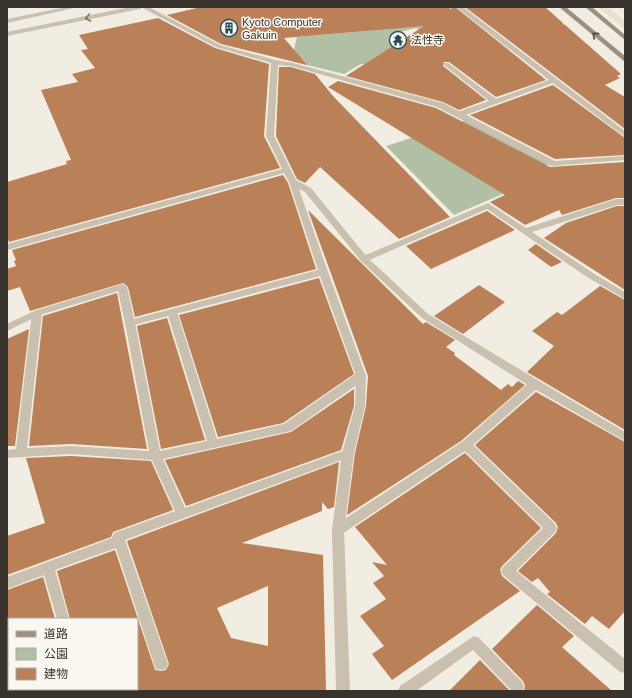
<svg xmlns="http://www.w3.org/2000/svg" width="632" height="698" font-family="Helvetica,'Noto Sans JP',sans-serif">
	<style>
		.green { fill: #b1c0a4 }
		.plaza { fill: #e8e0cc }
		.building { fill: #ba8158; fill-rule: evenodd }
		.lines { fill: none; stroke-linecap: round; stroke-linejoin: round }
		.service { fill: #c9c0af; fill-rule: evenodd }
		.minor { fill: #c9c0af; fill-rule: evenodd }
		.tertiary { fill: #c9c0af; fill-rule: evenodd }
		.secondary { fill: #9d9081; fill-rule: evenodd }
		.oneway { stroke: #7a7268 }
		.oneway2 { stroke: #524a42 }
		.labels { text-anchor: middle; dominant-baseline: central; stroke-width: 3; stroke-linejoin: round; paint-order: stroke }
		.far-poi-label { font-size: 11px; fill: #39332d; stroke: #f9f7ef; text-anchor: start }
	</style>
	<rect width="100%" height="100%" fill="#f2ede3"/>
	<path class="green" d="M390 7 443 30H420L416 28 396 33 398 36 390 38 400 48 395 68 361 64 344 74 291 61 297 37 376 30Z
		M467 120 550 163 529 175 535 180 454 215 386 146Z"/>
	<path class="plaza" d="M598 7H608L625 21V29Z"/>
	<path class="building" d="M201 7H449L450 9 455 7 546 80 496 97 449 62H444L443 66 486 100 459 110 443 102 346 76 424 26 284 38 307 65 221 44 167 15Z
		M465 7H545L563 23V25L564 24 621 74 617 76 620 78 605 85 625 97V129Z
		M158 18 215 48 269 64 264 136 280 168 9 242 7 237V182L67 164 66 161 71 160 41 90 78 82 72 74 95 68 81 50 88 49 79 35Z
		M279 67H291L315 74 333 96 450 217 399 239 320 167 305 183 297 179 276 136Z
		M338 81 436 108 550 167 625 162V198H616L562 215 559 210 525 225 490 202 505 195 328 87Z
		M553 85 625 138V155L555 159 470 115Z
		M283 175 288 183 316 269 135 317 128 287 123 283 30 311 20 287 7 291V269L16 266 14 261 16 260 12 250Z
		M617 206H625V290L544 238 566 223Z
		M308 210 423 324 426 322 455 340 446 347 455 353 454 355 501 390 508 384 512 387 518 381 525 385 461 441 347 515 355 453 366 406 368 376Z
		M487 211 515 230 431 269 406 246Z
		M536 244 562 262 551 267 528 250Z
		M319 278 354 374 283 423 218 437 179 315Z
		M479 285 505 302 463 334 434 316Z
		M600 286 625 300V430L527 372 554 346 532 331 557 312 562 315Z
		M117 293 147 449 71 444 29 446 43 316Z
		M167 318 205 440 161 449 137 326Z
		M29 329 15 446H7V339Z
		M354 389V406L341 450 186 506 165 460 291 432Z
		M536 392 625 442V611L609 629 592 616 585 624 547 594 550 592 538 578 532 582 518 571 556 533 558 527 556 523 475 445Z
		M465 453 541 528 502 566 500 570 502 576 520 591 392 680 372 654 384 646 360 616 386 599 373 583 384 576 372 562 387 565 355 527Z
		M71 456 151 461 173 510 113 532 111 537 7 575V536L45 523 26 458Z
		M339 462 334 507 328 509 322 502V511L242 543 323 555 326 691H137V619H70L57 571 115 550 155 670 161 671 166 670 169 664 127 541ZM268 586V646L231 638 217 608Z
		M43 577 55 619H7V590Z
		M537 605 574 636 562 647 612 691H524L525 686 523 681 492 649Z
		M480 660 510 691H449Z"/>
	<g class="lines">
		<path class="service" d="M456 7H463L625 131V137L553 83 463 116H457V112L489 101 444 65V63H448L496 99 549 80Z
			M616 199H625V205H617L532 232 593 273 625 292V299L587 277 487 209 367 261 364 262 359 259 361 257 488 203 526 228Z
			M172 309 177 312 217 439 284 424 357 373H365L366 376 365 379 291 431 163 459 185 508 348 449 352 450 354 453 352 456 125 540 168 664 166 669 161 670 156 669 154 664 116 548 55 570 69 619H57L44 575 7 589V577L112 538 114 533 175 511 152 460 71 454 7 458V450L16 449 32 313 37 310 42 313 27 448 71 446 149 451 125 323 130 320 135 323 160 451 207 441 167 312Z
			M535 380 539 381 540 384 539 387 473 445 555 524 557 528 555 532 516 571 625 659V673L620 672 503 575 501 571 503 567 543 528 465 451 342 534 338 535 334 534 332 530 334 526 462 442 531 381Z
			M474 636 479 638 522 682 524 687 522 691H512L473 650 416 691H398L400 686Z
			M75 689H89L90 691H76Z"/>
		<path class="minor" d="M141 7H149L220 45 276 60 293 63 443 103 555 161 625 156V160L551 166 437 107 291 66 278 65 274 136 296 180 311 188 367 257 428 314 539 381 625 432V441L531 387 422 318 361 261 305 192 299 189 328 272 366 376 365 406 354 453 344 530 350 691H336L332 530 342 453 355 406 356 376 320 276 130 326 125 323 118 291 40 315 7 331V324L34 311 122 284 127 287 134 319 318 270 289 182 284 173 7 250V244L282 169 266 136 271 63 216 47Z"/>
		<path class="tertiary" d="M66 7H79L7 23V19Z
			M130 7H143L140 9 7 36V32Z"/>
		<path class="secondary" d="M559 7H566L625 56V62Z
			M585 7H592L625 35V40Z"/>
	</g>
	<defs><path id="oneway-chevron" d="M-2-3.5L2.5 0L-2 3.5" fill="none" stroke-width="1.6" stroke-linecap="round" stroke-linejoin="round"/></defs>
	<use class="oneway" href="#oneway-chevron" transform="translate(88 18) rotate(168)"/>
	<use class="oneway2" href="#oneway-chevron" transform="translate(595 35) rotate(-140)"/>
	<defs>
		<g id="building-ring" transform="scale(0.9)"><circle r="9.5" fill="#f9f7ef" stroke="#264b57" stroke-width="1.5"/><path d="M-4-6H4V6H1V3H-1V6H-4ZM-2.5-4.3h1.7v1.8h-1.7ZM.8-4.3h1.7v1.8H.8ZM-2.5-1h1.7V.8h-1.7ZM.8-1h1.7V.8H.8Z" fill="#264b57"/></g>
		<g id="temple-ring" transform="scale(0.9)"><circle r="9.5" fill="#f9f7ef" stroke="#264b57" stroke-width="1.5"/><path d="M0-6L5-2H3V0L6.5 2.5H4V6H1.5V3h-3V6H-4V2.5H-6.5L-3 0V-2H-5Z" fill="#264b57"/></g>
	</defs>
	<g fill-rule="evenodd">
		<use href="#building-ring" x="229" y="28"/>
		<use href="#temple-ring" x="398" y="40"/>
	</g>
	<g class="labels">
		<g class="far-poi-label">
			<text x="242" y="22">Kyoto Computer<tspan x="242" dy="13">Gakuin</tspan></text>
			<text x="411" y="40">法性寺</text>
		</g>
	</g>
	<rect width="632" height="698" fill="none" stroke="#39332d" stroke-width="16"/>
	<rect x="8" y="618" width="130" height="72" fill="#f9f7ef" stroke="#aca9a1"/>
	<rect x="16" y="631" width="20" height="6" fill="#9d9081" stroke="#aca9a1"/>
	<text x="44" y="638" font-size="12" fill="#39332d">道路</text>
	<rect x="16" y="648" width="20" height="12" fill="#b1c0a4" stroke="#aca9a1"/>
	<text x="44" y="658" font-size="12" fill="#39332d">公園</text>
	<rect x="16" y="668" width="20" height="12" fill="#ba8158" stroke="#aca9a1"/>
	<text x="44" y="678" font-size="12" fill="#39332d">建物</text>
</svg>
